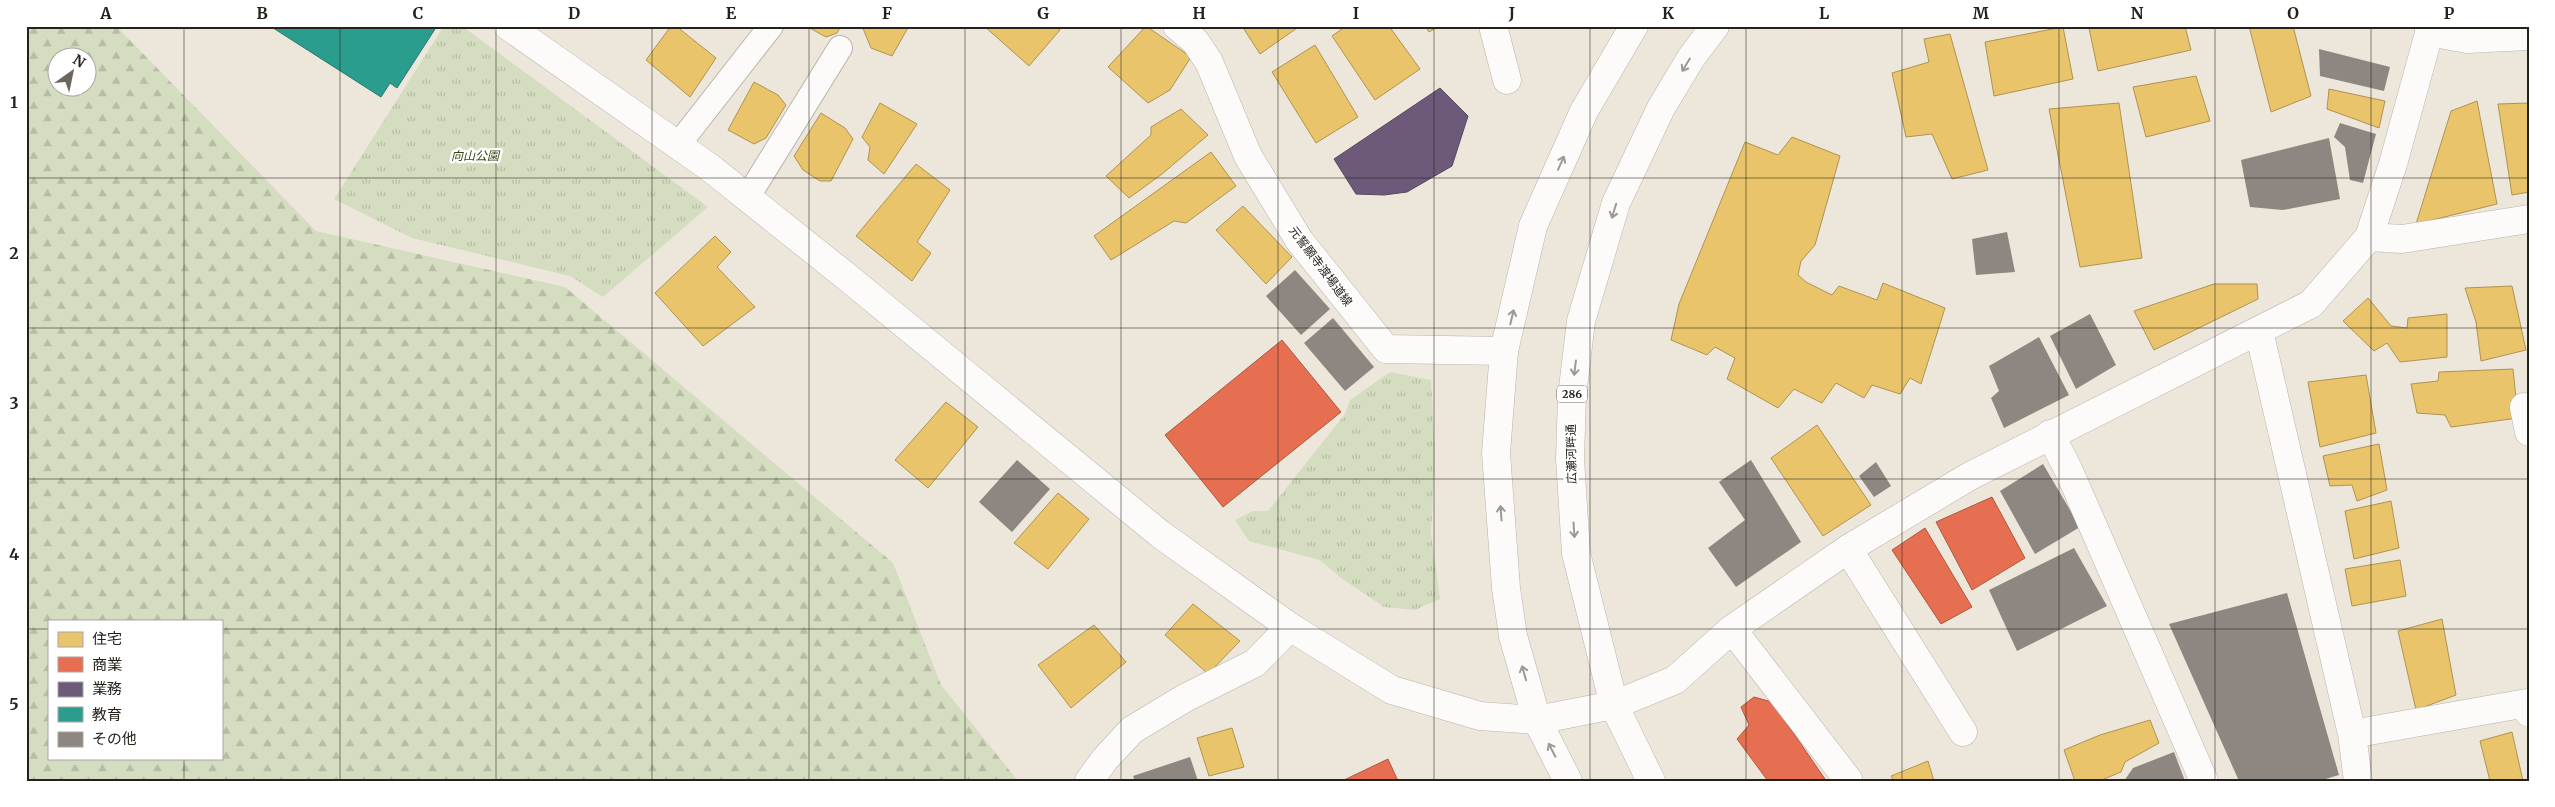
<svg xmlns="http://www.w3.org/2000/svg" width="2555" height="807" font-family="Merriweather,'Noto Sans JP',serif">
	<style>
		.forest { fill: url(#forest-firs); fill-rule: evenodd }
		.park { fill: url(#park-tufts) }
		.homes { fill: #e9c46a; stroke: #ae9352 }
		.shops { fill: #e76f51; stroke: #ad5840 }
		.offices { fill: #6d597a; stroke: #58485d }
		.schools { fill: #2a9d8f; stroke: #29786c }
		.building { fill: #8d8681 }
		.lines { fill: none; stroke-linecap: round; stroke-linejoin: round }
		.service-casing { stroke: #b9b3ab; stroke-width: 26 }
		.minor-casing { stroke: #b9b3ab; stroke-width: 29 }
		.tertiary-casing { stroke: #b9b3ab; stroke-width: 29 }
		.trunk-casing { stroke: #b9b3ab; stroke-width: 29 }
		.service { stroke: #fcfbfa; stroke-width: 24 }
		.minor { stroke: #fcfbfa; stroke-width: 28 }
		.tertiary { stroke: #fcfbfa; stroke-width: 28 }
		.trunk { stroke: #fcfbfa; stroke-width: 28 }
		.oneway { stroke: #9c9995 }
		.grid { fill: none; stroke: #26211a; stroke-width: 1; stroke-opacity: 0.55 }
		.labels { text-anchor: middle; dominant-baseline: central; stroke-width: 5; stroke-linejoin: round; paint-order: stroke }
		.shield { fill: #fff; stroke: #67645f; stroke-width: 1 }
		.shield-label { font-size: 11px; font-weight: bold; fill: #26211a }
		.park-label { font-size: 12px; font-style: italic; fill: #31460f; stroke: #fff }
		.street-label { font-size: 12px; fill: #26211a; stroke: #fff }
		.neatline { fill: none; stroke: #26211a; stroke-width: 2 }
		.grid-label { font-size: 16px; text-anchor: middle; font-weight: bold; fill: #26211a }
	</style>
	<defs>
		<pattern id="forest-firs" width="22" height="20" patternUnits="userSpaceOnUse" patternTransform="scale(1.25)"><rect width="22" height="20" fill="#d5ddc0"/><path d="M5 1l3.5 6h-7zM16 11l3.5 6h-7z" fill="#b7bda4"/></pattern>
		<pattern id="park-tufts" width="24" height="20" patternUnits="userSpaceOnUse" patternTransform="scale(1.25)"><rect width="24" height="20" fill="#d5ddc0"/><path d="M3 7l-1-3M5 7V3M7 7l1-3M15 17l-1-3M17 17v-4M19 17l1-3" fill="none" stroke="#b7bda4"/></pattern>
	</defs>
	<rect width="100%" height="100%" fill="#ede6db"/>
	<path class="forest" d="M26 26H116L316 231 565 287 893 563 941 685 1018 781H26ZM58 58H88V88H58ZM49 621H221V758H49Z"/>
	<path class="park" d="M444 26H462L708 207 603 297 570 276 412 238 334 199Z
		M1390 372 1431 380 1435 456 1431 533 1440 599 1415 610 1384 607 1341 578 1320 560 1249 541 1235 520 1253 511H1268L1345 414 1350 400Z"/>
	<path class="homes" d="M671 26H676L716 58 690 97 646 60Z
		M806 26H841L837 33 826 37Z
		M862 26H909L892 56 871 48Z
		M984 26H1055L1060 30 1029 66Z
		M1146 26 1191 57 1170 90 1148 103 1108 67Z
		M1242 26H1300L1260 54Z
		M1346 26H1389L1420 69 1375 100 1332 36Z
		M1425 26H1439L1429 32Z
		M2096 26H2185L2191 50 2098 71 2089 28Z
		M2249 26H2293L2311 96 2271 112Z
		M2063 27 2073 79 1994 96 1985 42Z
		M1950 34 1988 170 1952 179 1932 134 1906 137 1892 73 1929 62 1924 39Z
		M1315 45 1358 117 1316 143 1272 72Z
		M2196 76 2210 121 2146 137 2133 87Z
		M754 82 778 95 786 105 766 138 754 144 728 130Z
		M2329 89 2385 101 2379 128 2327 109Z
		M2477 101 2497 204 2416 224 2451 111Z
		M880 103 917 124 884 174 868 160 870 147 862 137Z
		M2119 103 2142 258 2080 267 2049 109Z
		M2529 103V192L2512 195 2498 104Z
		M1181 109 1208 135 1162 174 1129 198 1106 176 1151 135V127Z
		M821 113 845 128 853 139 831 181H820L803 170 794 156Z
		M1792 137 1840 156 1815 245 1801 261 1798 275 1806 282 1832 295 1839 286 1877 300 1883 283 1945 308 1921 384 1910 378 1900 394 1872 385 1864 398 1836 383 1822 403 1794 389 1778 408 1727 379 1735 358 1715 347 1707 355 1671 340 1679 304 1745 142 1778 155Z
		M1211 152 1236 186 1186 223 1174 221 1111 260 1094 236Z
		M916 164 950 190 917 242 931 253 912 281 856 236Z
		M1243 206 1292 257 1266 284 1216 230Z
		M715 236 731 252 717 267 755 307 703 346 655 293Z
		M2214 284H2257L2258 299 2154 350 2134 311Z
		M2512 286 2526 350 2481 361 2476 322 2465 288Z
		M2368 298 2391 326 2407 328 2408 318 2447 314V357L2400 362 2387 343 2374 351 2343 321Z
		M2513 369 2518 418 2451 427 2445 415 2417 413 2411 384 2438 381 2439 372Z
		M2366 375 2376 433 2320 447 2308 382Z
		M946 402 978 427 928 488 895 460Z
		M1817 425 1871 505 1823 536 1771 458Z
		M2379 444 2387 490 2357 501 2352 485 2330 486 2323 456Z
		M1058 493 1089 519 1048 569 1014 543Z
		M2391 501 2399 548 2354 559 2345 511Z
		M2400 560 2406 596 2352 606 2345 569Z
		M1193 604 1240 641 1208 674 1165 635Z
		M2442 619 2456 695 2416 710 2398 631Z
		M1094 625 1126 662 1071 708 1038 665Z
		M2150 720 2159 743 2125 762 2121 772 2099 781H2075L2064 750 2100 735Z
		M1232 728 1244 767 1209 776 1197 738Z
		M2512 732 2523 781H2490L2480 741Z
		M1928 761 1934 781H1894L1891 776Z"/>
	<path class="shops" d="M1282 340 1341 412 1223 507 1165 435Z
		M1992 497 2025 558 1972 590 1936 522Z
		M1925 528 1972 607 1941 624 1892 550Z
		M1754 697 1772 702 1825 779 1822 781H1768L1737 739 1749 725 1741 707Z
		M1388 759 1398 781H1342Z"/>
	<path class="offices" d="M1440 88 1468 116 1452 166 1407 192 1384 195 1356 194 1334 159Z"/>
	<path class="schools" d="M270 26H437L397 88 390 83 381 97Z"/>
	<path class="building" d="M2319 49 2390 67 2384 91 2320 76Z
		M2340 123 2376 134 2363 183 2350 180 2345 147 2334 137Z
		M2329 138 2340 199 2283 210 2250 207 2241 160Z
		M2007 232 2015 272 1976 275 1972 239Z
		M1295 270 1330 309 1301 335 1266 296Z
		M2090 314 2116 365 2076 389 2050 336Z
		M1333 318 1374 367 1345 391 1304 343Z
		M2039 337 2069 395 2004 428 1991 398 1999 391 1989 366Z
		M1017 460 1050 489 1012 532 979 502Z
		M1751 460 1801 542 1736 587 1708 548 1745 520 1719 482Z
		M1876 462 1891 486 1874 497 1859 476Z
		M2043 464 2080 527 2035 554 2000 491Z
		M2074 548 2107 606 2017 651 1989 590Z
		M2287 593 2339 775 2319 781H2239L2169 624Z
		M2174 752 2185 781H2124L2133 768Z
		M1190 757 1198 781H1135L1133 776Z"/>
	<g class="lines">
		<g class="service-casing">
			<path id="service" d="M678 145 771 26
				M747 198 840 48"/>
		</g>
		<g class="minor-casing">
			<path id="minor" d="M1177 26 1195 41 1209 62 1248 156 1299 240 1386 349 1504 351
				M1493 26 1507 80
				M2429 32 2467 39 2529 36
				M2369 237 2402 239 2529 219
				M2259 331 2352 734 2358 781
				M2524 407 2529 432
				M2050 434 2069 471 2204 781
				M1848 549 1963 732
				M1732 629 1849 781
				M2352 734 2527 703 2529 713
				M1089 781 1105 759 1132 730 1185 698 1255 663 1290 627"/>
		</g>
		<g class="tertiary-casing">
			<path id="tertiary" d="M508 26 709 167 847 277 1160 534 1290 627 1392 690 1480 716 1537 720 1614 705 1675 680 1732 629 1848 549 1970 476 2311 304 2369 237 2393 164 2431 26"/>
		</g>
		<g class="trunk-casing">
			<path id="trunk" d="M1568 781 1537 720 1513 636 1506 588 1496 453 1504 351 1533 226 1584 111 1634 26
				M1651 781 1614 705 1576 553 1570 459 1572 396 1581 321 1616 203 1661 108 1691 58 1715 26"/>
		</g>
		<use href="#service" class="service"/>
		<use href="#minor" class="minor"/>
		<use href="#tertiary" class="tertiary"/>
		<use href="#trunk" class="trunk"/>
	</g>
	<defs><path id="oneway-shaft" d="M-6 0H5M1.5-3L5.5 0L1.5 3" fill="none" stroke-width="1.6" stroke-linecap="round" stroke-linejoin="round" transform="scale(1.25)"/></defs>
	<g class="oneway">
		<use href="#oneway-shaft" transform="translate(1686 65) rotate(121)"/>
		<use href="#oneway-shaft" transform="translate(1561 163) rotate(-66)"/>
		<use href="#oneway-shaft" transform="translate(1614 211) rotate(107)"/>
		<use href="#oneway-shaft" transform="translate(1512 317) rotate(-77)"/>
		<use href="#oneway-shaft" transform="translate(1575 368) rotate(97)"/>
		<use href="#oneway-shaft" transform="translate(1501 513) rotate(-94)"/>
		<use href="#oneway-shaft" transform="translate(1574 530) rotate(86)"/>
		<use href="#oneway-shaft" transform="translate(1524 673) rotate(-106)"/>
		<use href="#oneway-shaft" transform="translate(1552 750) rotate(-117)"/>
	</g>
	<path class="grid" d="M184 26V621M340 26V781M496 26V781M652 26V781M809 26V781M965 26V781M1121 26V781M1278 26V781M1434 26V781M1590 26V781M1746 26V781M1902 26V781M2059 26V781M2215 26V781M2371 26V781M26 178H2529M26 328H2529M26 479H2529M26 629H49M221 629H2529M184 758V781"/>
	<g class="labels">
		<rect class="shield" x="1557" y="385.5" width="30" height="17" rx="4"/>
		<g class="shield-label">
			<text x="1572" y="394">286</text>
		</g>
		<g class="park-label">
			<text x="475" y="155">向山公園</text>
		</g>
		<g class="street-label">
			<text transform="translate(1321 266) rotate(53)">元誓願寺渡場道線</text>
			<text transform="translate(1571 454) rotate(-91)">広瀬河畔通</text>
		</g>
	</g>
	<rect width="2555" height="807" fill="none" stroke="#ffffff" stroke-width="55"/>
	<rect x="48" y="620" width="175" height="140" fill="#ffffff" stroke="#a8a6a3"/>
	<rect x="58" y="632" width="25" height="15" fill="#e9c46a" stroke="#a8a6a3"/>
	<text x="92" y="644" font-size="15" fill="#26211a">住宅</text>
	<rect x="58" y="657" width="25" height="15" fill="#e76f51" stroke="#a8a6a3"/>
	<text x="92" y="670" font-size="15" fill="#26211a">商業</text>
	<rect x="58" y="682" width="25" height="15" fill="#6d597a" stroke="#a8a6a3"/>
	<text x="92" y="694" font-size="15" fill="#26211a">業務</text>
	<rect x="58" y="707" width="25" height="15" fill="#2a9d8f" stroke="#a8a6a3"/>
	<text x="92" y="720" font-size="15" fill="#26211a">教育</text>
	<rect x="58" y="732" width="25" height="15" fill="#8d8681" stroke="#a8a6a3"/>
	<text x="92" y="744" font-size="15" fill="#26211a">その他</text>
	<g transform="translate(72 72) rotate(33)"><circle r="24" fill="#ffffff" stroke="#a8a6a3"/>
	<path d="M0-4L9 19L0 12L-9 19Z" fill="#6c665e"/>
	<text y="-8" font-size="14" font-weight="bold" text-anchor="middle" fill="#26211a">N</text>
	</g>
	<rect x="28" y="28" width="2500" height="752" class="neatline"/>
	<g class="grid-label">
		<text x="106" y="19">A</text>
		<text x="262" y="19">B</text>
		<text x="418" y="19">C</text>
		<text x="574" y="19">D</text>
		<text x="731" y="19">E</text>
		<text x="887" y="19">F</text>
		<text x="1043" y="19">G</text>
		<text x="1199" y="19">H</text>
		<text x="1356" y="19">I</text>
		<text x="1512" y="19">J</text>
		<text x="1668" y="19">K</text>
		<text x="1824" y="19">L</text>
		<text x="1981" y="19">M</text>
		<text x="2137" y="19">N</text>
		<text x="2293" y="19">O</text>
		<text x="2449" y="19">P</text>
		<text x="14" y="108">1</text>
		<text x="14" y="259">2</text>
		<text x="14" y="409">3</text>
		<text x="14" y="560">4</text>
		<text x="14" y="710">5</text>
	</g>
</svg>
